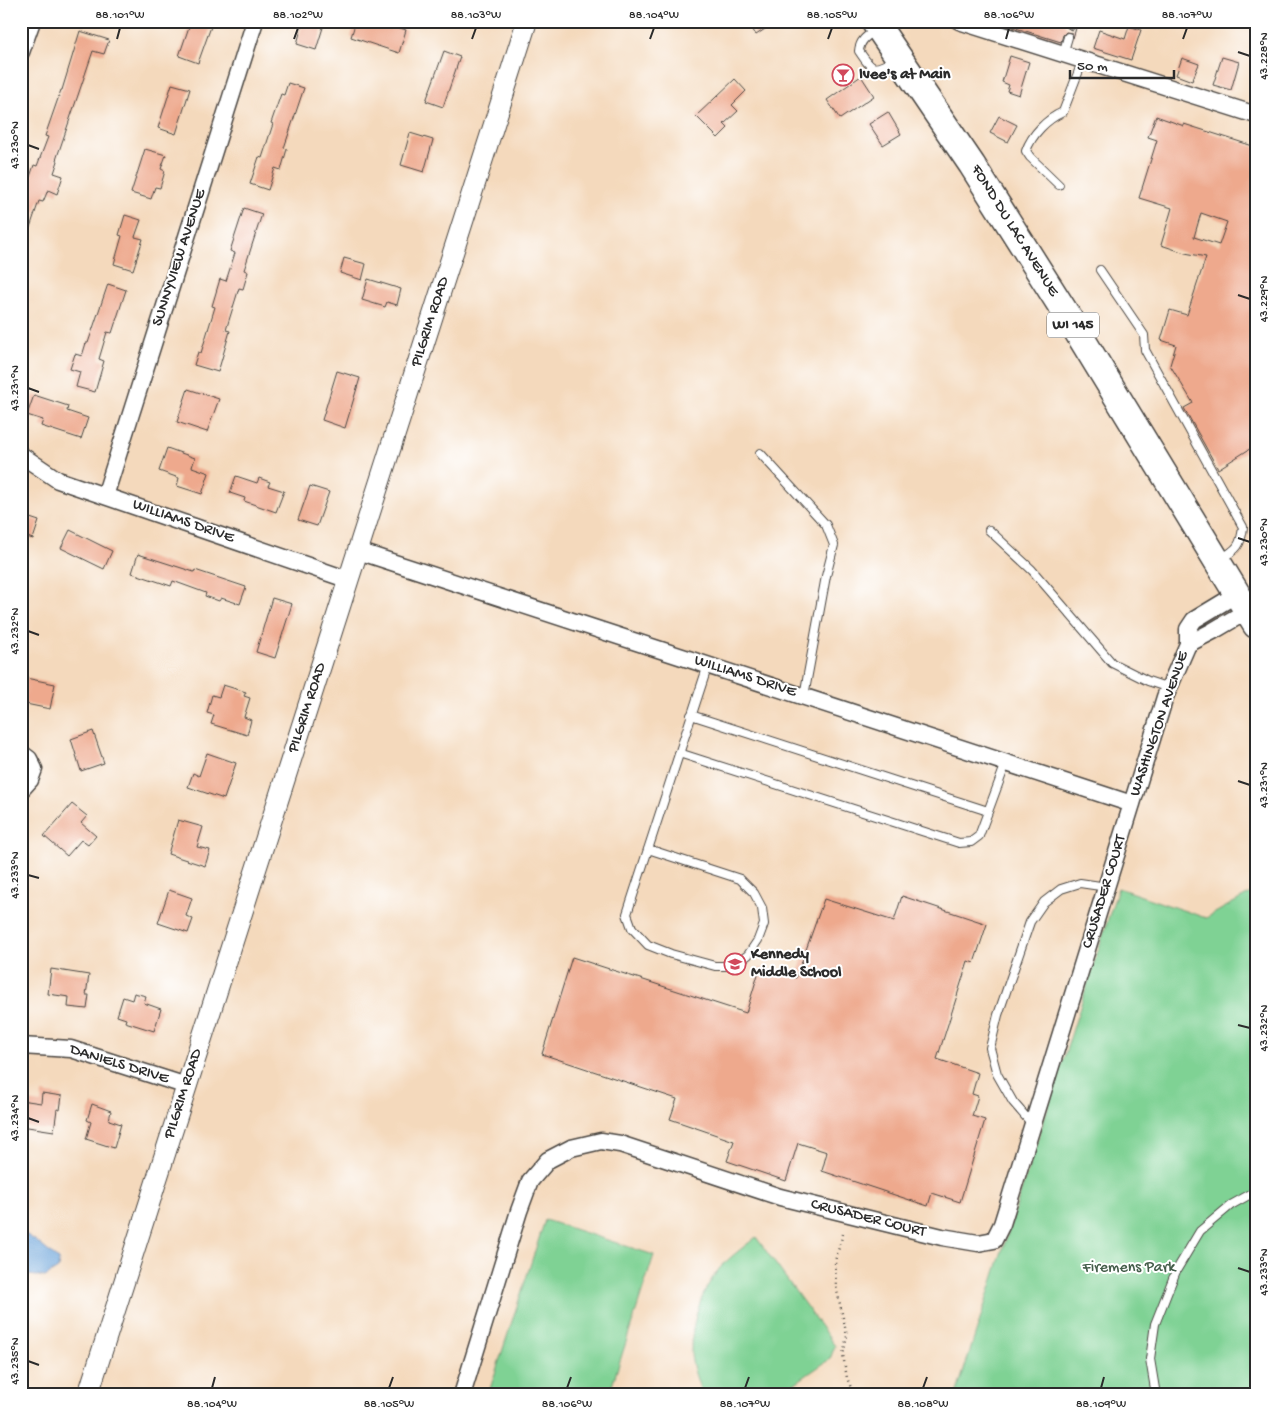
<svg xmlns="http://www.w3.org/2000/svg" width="1277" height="1416" font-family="'Gochi Hand',sans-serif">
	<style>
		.green { fill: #7fd294; stroke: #557e60 }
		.water { fill: #69a2d8; stroke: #4a6682 }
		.building { fill: #eea98d; fill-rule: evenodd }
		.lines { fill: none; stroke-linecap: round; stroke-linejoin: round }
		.service-casing { stroke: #494541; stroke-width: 10 }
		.minor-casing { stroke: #494541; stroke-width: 19 }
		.tertiary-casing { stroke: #494541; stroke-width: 22 }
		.primary-casing { stroke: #494541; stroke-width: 29 }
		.path { stroke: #494541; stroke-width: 2.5; stroke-dasharray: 1 4; stroke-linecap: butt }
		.service { stroke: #fff; stroke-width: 8 }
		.minor { stroke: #fff; stroke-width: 16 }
		.tertiary { stroke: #fff; stroke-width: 20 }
		.primary { stroke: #fff; stroke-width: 26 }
		.ticks { fill: none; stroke: #2b2b2b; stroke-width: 2 }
		.labels { text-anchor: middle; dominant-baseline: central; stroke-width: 4; stroke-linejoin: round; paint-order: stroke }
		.shield { fill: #fff; stroke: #6b6b6b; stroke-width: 1 }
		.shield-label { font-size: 15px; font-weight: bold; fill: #2b2b2b }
		.poi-label { font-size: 16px; font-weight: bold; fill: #2b2b2b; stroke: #fff; text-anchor: start }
		.street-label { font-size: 16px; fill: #2b2b2b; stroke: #fff }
		.park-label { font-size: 16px; fill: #445d4a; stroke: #fff }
		.neatline { fill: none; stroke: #2b2b2b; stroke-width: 2 }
		.ticks-label { font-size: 12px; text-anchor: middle; fill: #2b2b2b }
	</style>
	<rect width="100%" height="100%" fill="#fff"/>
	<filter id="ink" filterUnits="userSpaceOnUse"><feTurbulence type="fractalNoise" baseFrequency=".02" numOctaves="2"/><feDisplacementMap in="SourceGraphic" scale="10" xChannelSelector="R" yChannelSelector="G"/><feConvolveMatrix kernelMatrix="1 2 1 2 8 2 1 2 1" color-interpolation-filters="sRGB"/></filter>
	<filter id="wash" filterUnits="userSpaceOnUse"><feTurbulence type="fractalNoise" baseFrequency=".0096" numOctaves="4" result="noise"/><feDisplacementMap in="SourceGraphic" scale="20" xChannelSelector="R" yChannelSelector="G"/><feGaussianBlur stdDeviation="1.12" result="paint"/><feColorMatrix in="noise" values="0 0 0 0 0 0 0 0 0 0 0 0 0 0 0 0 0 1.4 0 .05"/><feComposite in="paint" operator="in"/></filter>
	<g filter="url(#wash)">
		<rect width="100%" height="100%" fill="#f4d9bc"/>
		<path class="green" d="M1118 888 1206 918 1256 890V1395H956Z
			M545 1220 654 1255 609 1395H488Z
			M756 1237 835 1346 830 1359 778 1395H702C698 1382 692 1367 691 1354 691 1326 699 1296 716 1273 726 1259 743 1248 756 1237Z"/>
		<path class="water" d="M21 1231 36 1241 59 1260 58 1269 45 1277 21 1274Z"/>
		<g id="blocks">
			<path class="building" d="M191 21H213L198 63 179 56Z
				M303 21H325L316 50 297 44Z
				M356 21H380L406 30 399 53 351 37Z
				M747 21H777L756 35Z
				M1004 21H1064L1065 22 1066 27 1071 30 1074 29 1077 25 1073 38 1072 33 1066 32 1063 35 1061 42 1003 24Z
				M1129 26 1141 30 1131 60 1093 48 1099 30 1125 39Z
				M80 31 109 40 104 54 93 51 56 160 58 161 54 173 63 176 57 194 48 190 43 202 39 201 23 248H21V203L34 165 37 166 48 137 45 136 61 90H62Z
				M444 51 460 57 443 107 426 101Z
				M1010 56 1029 62 1019 95 1007 91 1009 85 1002 82Z
				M1222 57 1239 62 1231 90 1213 85Z
				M1182 58 1199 64 1192 81 1176 75Z
				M861 76 874 96 840 119 827 100Z
				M735 79 746 91 732 105 738 111 724 124 728 128 718 138 696 116Z
				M288 83 304 88 284 148 287 149 281 170 275 168 268 190 250 184 259 157 262 158 273 124 271 123 281 94 284 95Z
				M172 84 190 89 176 134 158 128Z
				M888 112 901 134 883 145 869 124Z
				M999 116 1017 125 1008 142 990 133Z
				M1156 116 1184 126V124L1256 147V445L1218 469 1184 408 1193 403 1170 365 1176 345 1161 340 1170 310 1187 315 1206 257 1185 253 1161 245 1172 208 1139 198 1157 140 1148 137ZM1201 213 1227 222 1219 245 1194 237Z
				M410 133 433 140 424 172 401 165Z
				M145 149 166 155 161 169 165 171 160 188 155 187 151 199 131 193Z
				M244 208 262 214 244 270 248 272 243 289 239 288 226 330 230 331 218 372 194 365 198 352 201 353 215 307 212 306 220 279 226 281 235 253 230 251Z
				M125 215 141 220 135 237 143 239 133 270 114 264 122 236 119 235Z
				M344 258 366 264 362 280 340 273Z
				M368 279 401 289 397 305 387 302 385 307 362 300Z
				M108 284 126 290 112 333 107 332 99 359 104 361 95 392 76 387 80 372 70 369 75 354 82 356 86 343H88Z
				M337 371 360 378 345 428 322 420Z
				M188 389 219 399 207 432 177 422Z
				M34 395 68 406 67 411 88 418 81 439 41 426 43 420 27 415Z
				M167 448 195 458 192 467 209 473 202 494 177 486 179 478 159 471Z
				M236 476 257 483 259 478 270 482 268 486 284 491 276 512 244 501 245 498 230 493Z
				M310 486 329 492 317 526 298 520Z
				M21 515 39 521 33 539 21 535Z
				M70 530 112 551 104 569 61 548Z
				M138 554 194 572 195 570 246 587 240 604 221 598 219 601 205 596 206 593 173 581 171 586 132 573Z
				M272 598 292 604 275 658 256 652Z
				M21 677 55 684 50 709 21 703Z
				M223 685 246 692 244 696 250 698 244 717 251 720 247 735 211 724 214 715 207 713 212 695 219 697Z
				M93 731 104 763 81 771 71 739Z
				M207 753 236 763 224 799 188 787 193 773 199 776Z
				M72 804 87 816 81 823 96 836 88 845 81 840 67 856 44 836Z
				M178 820 203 827 197 847 210 850 205 866 168 854Z
				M169 890 192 898 186 916 193 919 188 933 158 923Z
				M902 896 987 924 974 963 968 961 937 1059 978 1073 972 1094 978 1096 972 1116 985 1120 960 1202 932 1193 928 1206 822 1171 827 1152 798 1143 786 1181 727 1161 734 1141 670 1119 677 1099 542 1054 572 957 746 1013 760 968 796 978 824 899 894 921Z
				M51 969 89 975 86 995H89L87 1009 68 1007 69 997 48 994Z
				M134 993 146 996 144 1003 161 1009 154 1031 125 1022 126 1019 117 1016 123 997 132 1000Z
				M42 1093 62 1096 60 1110 57 1109 54 1131 21 1126V1100L41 1103Z
				M92 1104 111 1111 109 1120 121 1124 114 1148 86 1139 91 1122 87 1120Z"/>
		</g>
	</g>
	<g filter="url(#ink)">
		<use href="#blocks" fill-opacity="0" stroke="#494541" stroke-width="1"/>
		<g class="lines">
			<g class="service-casing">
				<path id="service" d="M1071 24V21
					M876 30C867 36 860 40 859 51 873 72 873 71 895 60
					M1063 54 1068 37
					M1059 185 1030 157 1026 151C1032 134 1047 119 1063 112L1083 60
					M1100 270 1144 335 1145 350 1243 527C1241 546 1237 549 1221 559
					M760 453 826 525 834 545 826 576 804 696
					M989 530 1032 570 1112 663 1148 681 1169 688
					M691 715 988 811
					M679 753 959 843 971 842 979 836 1006 763
					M648 849 740 879 754 893 762 908 764 924 758 940 748 955 733 966H715L671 954 648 945 632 928 627 914 708 665
					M1032 1124 1013 1102 997 1074 990 1048 998 1015 1030 922 1044 902 1061 889 1080 883 1107 887
					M1156 1395 1150 1359 1155 1324 1176 1271 1200 1231 1231 1205 1256 1191"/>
			</g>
			<g class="minor-casing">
				<path id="minor" d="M959 21 1256 115
					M21 52 32 21
					M21 455 58 480 349 580
					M105 496 255 21
					M358 551 1132 804
					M1188 644 1213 631 1247 611
					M21 753 29 759 34 769 30 780 21 790
					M21 1046 71 1049 187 1086
					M462 1395 519 1211 530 1181 548 1160 571 1148 601 1141 620 1144 780 1197 942 1237 978 1243 994 1240 1002 1224 1165 697 1188 644V629L1194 620 1237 594"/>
			</g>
			<g class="tertiary-casing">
				<path id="tertiary" d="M88 1395 527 21"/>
			</g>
			<g class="primary-casing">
				<path id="primary" d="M874 21 972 165 1077 331 1256 625"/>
			</g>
			<path class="path" d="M843 1234 835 1261 836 1286 847 1336 843 1355 847 1378 854 1395"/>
			<use href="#service" class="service"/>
			<use href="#minor" class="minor"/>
			<use href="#tertiary" class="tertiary"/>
			<use href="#primary" class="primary"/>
		</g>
	</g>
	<path class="ticks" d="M117 39 120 28M294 39 298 28M472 39 476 28M650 39 654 28M828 39 832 28M1006 39 1009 28M1183 39 1187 28M1238 52 1250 56M28 145 39 149M1238 295 1250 299M28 388 39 392M1238 538 1250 542M28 631 39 635M1238 781 1250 785M28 875 39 878M1238 1025 1250 1028M28 1118 39 1122M1238 1268 1250 1272M28 1361 39 1365M212 1388 215 1377M389 1388 393 1377M567 1388 571 1377M745 1388 749 1377M923 1388 927 1377M1101 1388 1104 1377"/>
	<defs>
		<g id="bar-ring" transform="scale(1.125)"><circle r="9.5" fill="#fff" stroke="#d1495b" stroke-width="1.5"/><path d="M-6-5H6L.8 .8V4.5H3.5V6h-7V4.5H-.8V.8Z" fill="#d1495b"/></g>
		<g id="school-ring" transform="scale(1.125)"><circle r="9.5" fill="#fff" stroke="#d1495b" stroke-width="1.5"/><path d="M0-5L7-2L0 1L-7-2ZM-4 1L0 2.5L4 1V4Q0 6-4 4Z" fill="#d1495b"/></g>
	</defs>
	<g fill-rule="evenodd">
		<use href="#bar-ring" x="843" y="75"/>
		<use href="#school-ring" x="735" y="964"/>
	</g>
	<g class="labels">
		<rect class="shield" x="1047" y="312.5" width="52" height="25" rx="4"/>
		<g class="shield-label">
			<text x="1073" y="325">WI 145</text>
		</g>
		<g class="poi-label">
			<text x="859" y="75">Ivee's at Main</text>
			<text x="751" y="955">Kennedy<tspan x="751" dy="18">Middle School</tspan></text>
		</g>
		<g class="street-label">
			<text transform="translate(1014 231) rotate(58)">FOND DU LAC AVENUE</text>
			<text transform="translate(180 258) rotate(-72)">SUNNYVIEW AVENUE</text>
			<text transform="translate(431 322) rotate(-72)">PILGRIM ROAD</text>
			<text transform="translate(183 522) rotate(19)">WILLIAMS DRIVE</text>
			<text transform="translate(745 677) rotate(18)">WILLIAMS DRIVE</text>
			<text transform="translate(308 708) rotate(-72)">PILGRIM ROAD</text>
			<text transform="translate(1160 724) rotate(-71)">WASHINGTON AVENUE</text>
			<text transform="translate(1105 892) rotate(-73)">CRUSADER COURT</text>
			<text transform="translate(119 1065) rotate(17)">DANIELS DRIVE</text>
			<text transform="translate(184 1094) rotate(-72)">PILGRIM ROAD</text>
			<text transform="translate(868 1219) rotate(14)">CRUSADER COURT</text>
		</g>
		<g class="park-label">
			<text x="1129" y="1268">Firemens Park</text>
		</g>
	</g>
	<rect width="1277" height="1416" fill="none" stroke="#fff" stroke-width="55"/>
	<path d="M1070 70v8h104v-8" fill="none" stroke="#2b2b2b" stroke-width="2.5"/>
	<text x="1077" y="70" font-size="15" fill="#2b2b2b" stroke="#ffffff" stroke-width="4" paint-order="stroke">50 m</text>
	<rect x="28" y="28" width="1222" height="1360" class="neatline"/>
	<g class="ticks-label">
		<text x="120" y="18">88.101°W</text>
		<text x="298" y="18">88.102°W</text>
		<text x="476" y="18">88.103°W</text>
		<text x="654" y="18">88.104°W</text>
		<text x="832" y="18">88.105°W</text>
		<text x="1009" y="18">88.106°W</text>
		<text x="1187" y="18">88.107°W</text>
		<text transform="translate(1263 56) rotate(-90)" y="4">43.228°N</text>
		<text transform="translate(14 145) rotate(-90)" y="4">43.230°N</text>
		<text transform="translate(1263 299) rotate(-90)" y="4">43.229°N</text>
		<text transform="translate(14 388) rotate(-90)" y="4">43.231°N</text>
		<text transform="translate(1263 542) rotate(-90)" y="4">43.230°N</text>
		<text transform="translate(14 631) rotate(-90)" y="4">43.232°N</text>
		<text transform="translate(1263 785) rotate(-90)" y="4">43.231°N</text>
		<text transform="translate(14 875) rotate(-90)" y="4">43.233°N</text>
		<text transform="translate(1263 1028) rotate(-90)" y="4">43.232°N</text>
		<text transform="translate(14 1118) rotate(-90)" y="4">43.234°N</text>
		<text transform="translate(1263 1272) rotate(-90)" y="4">43.233°N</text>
		<text transform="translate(14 1361) rotate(-90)" y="4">43.235°N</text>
		<text x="212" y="1407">88.104°W</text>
		<text x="389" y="1407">88.105°W</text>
		<text x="567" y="1407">88.106°W</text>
		<text x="745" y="1407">88.107°W</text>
		<text x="923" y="1407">88.108°W</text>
		<text x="1101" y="1407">88.109°W</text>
	</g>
</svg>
